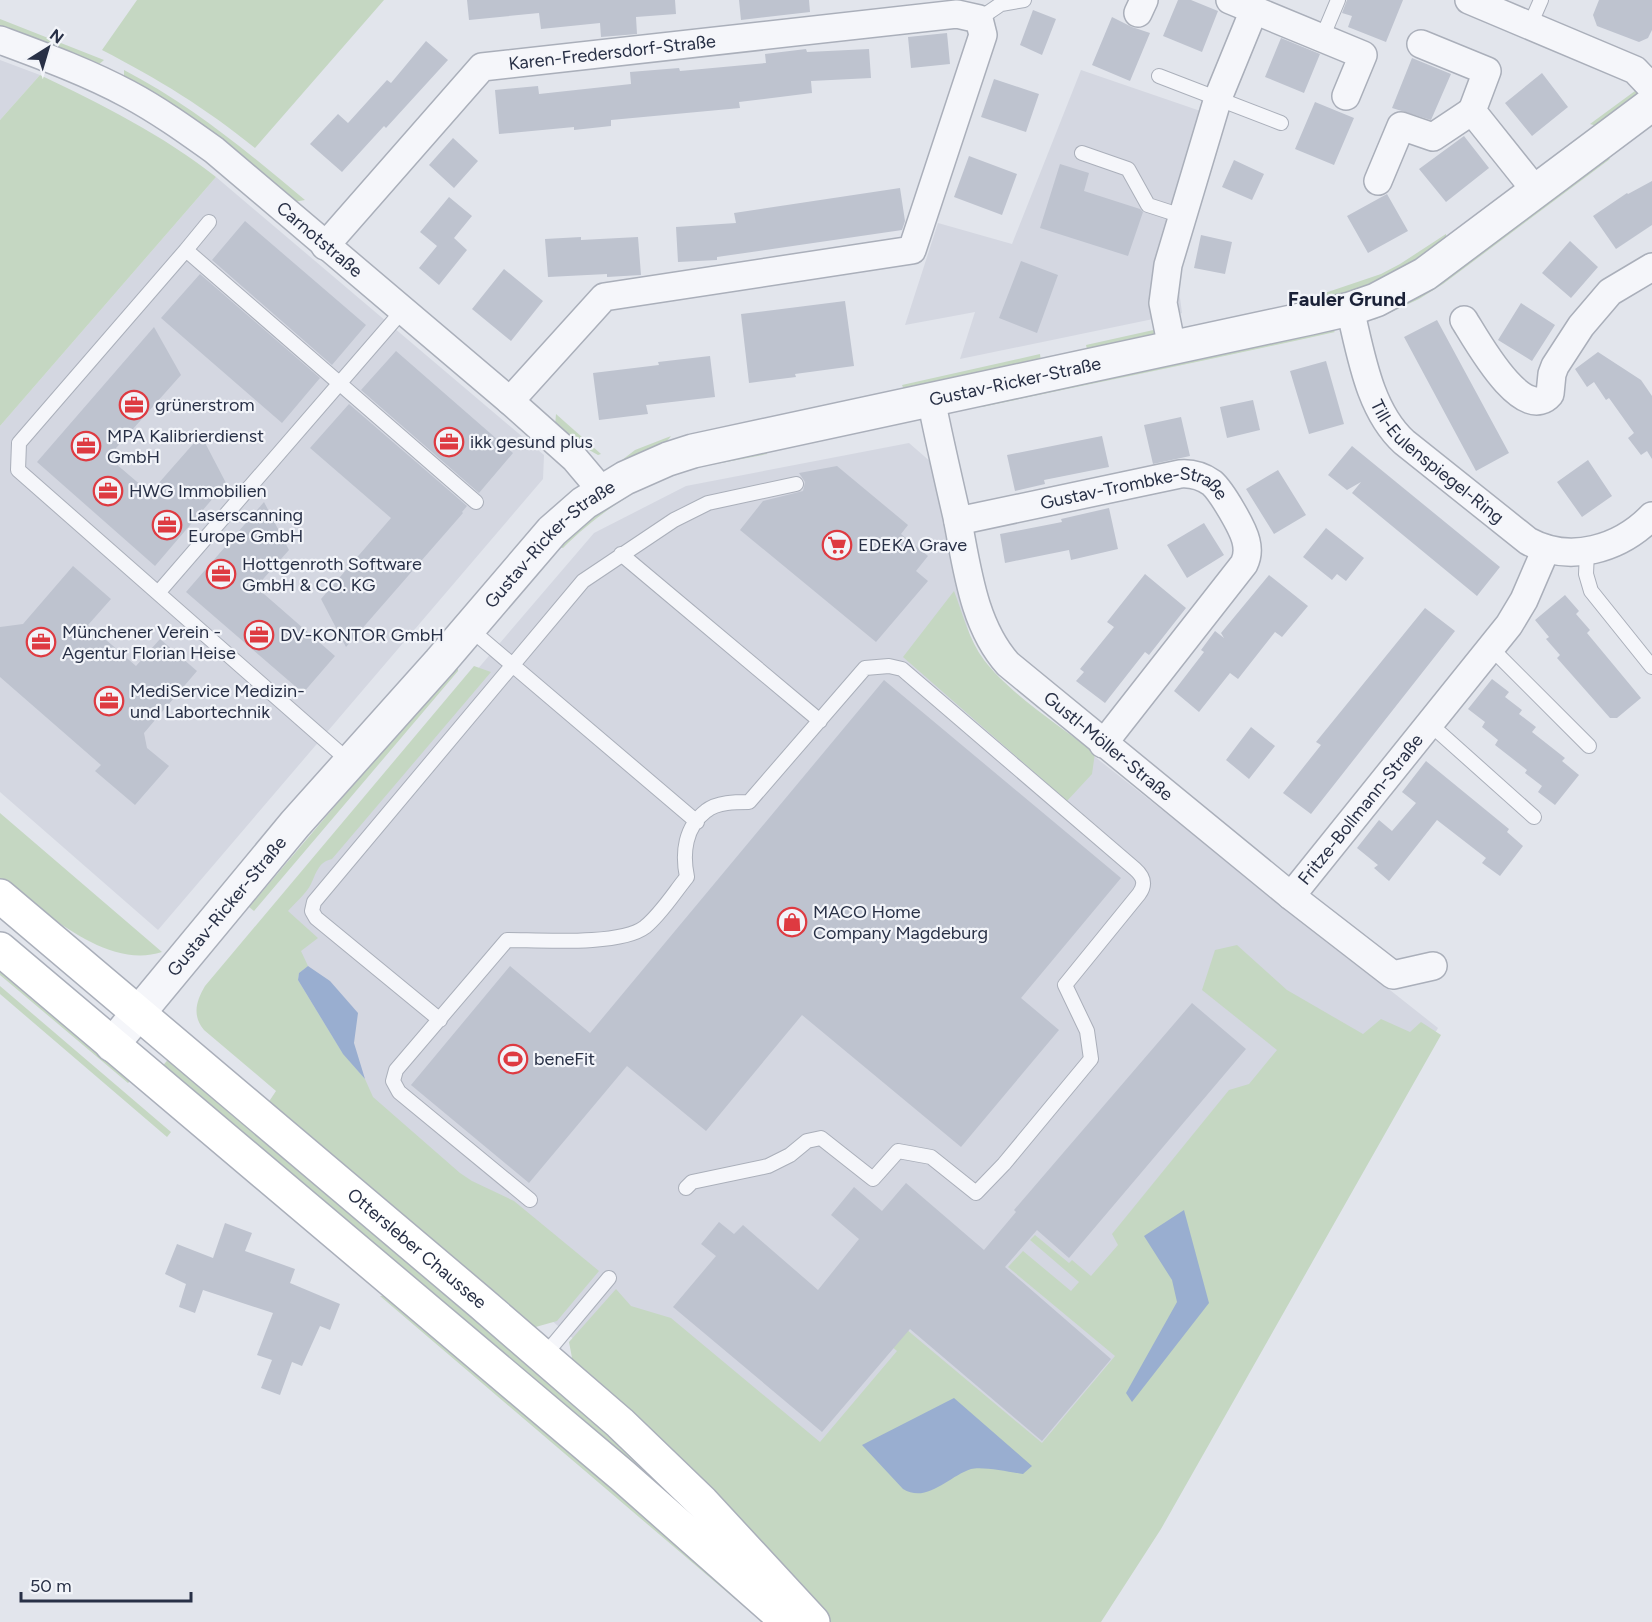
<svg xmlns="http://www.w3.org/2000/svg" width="1652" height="1622" font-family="Figtree,sans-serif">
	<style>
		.built { fill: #d4d7e1 }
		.green { fill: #c5d7c2 }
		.water { fill: #99aed0 }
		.building { fill: #bec3cf }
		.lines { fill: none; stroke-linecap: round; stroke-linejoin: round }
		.service-casing { stroke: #aaafba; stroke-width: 16 }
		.minor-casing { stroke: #aaafba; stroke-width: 30 }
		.tertiary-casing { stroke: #aaafba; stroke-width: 36 }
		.secondary-casing { stroke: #aaafba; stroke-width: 36 }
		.service { stroke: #f5f6fa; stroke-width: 14 }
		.minor { stroke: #f5f6fa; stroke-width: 27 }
		.tertiary { stroke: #f5f6fa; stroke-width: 33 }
		.secondary { stroke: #fff; stroke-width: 33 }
		.labels { text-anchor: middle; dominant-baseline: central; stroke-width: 4.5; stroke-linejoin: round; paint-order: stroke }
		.street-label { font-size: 18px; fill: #283046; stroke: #f2f4f9 }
		.poi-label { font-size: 18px; fill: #283046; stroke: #f2f4f9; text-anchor: start }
		.neighbourhood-label { font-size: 20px; font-weight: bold; fill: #1a2137; stroke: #f2f4f9 }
	</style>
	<rect width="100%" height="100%" fill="#e2e5ec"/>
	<path class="built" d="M0 60 40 75 0 120Z
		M1081 70 1218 117 1184 235 1178 283 1182 313 960 359 975 312 905 325 938 223 1012 244Z
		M216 177 544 455 543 479 158 930 0 792V426Z
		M909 443 932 463 971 643 999 681 1438 1028 1086 1622H863L700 1445 206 1031 205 988 594 533 686 486Z"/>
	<path class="green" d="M137 0H384L255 148C204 107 160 80 102 50Z
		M0 19 104 60 97 66 0 28Z
		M124 70C191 105 248 152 305 200L294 202 124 79Z
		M40 75C101 104 163 135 216 177L0 426V120Z
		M1639 88 1641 96 1600 127 1590 124Z
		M1607 154 1610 159 1443 284 1419 299 1374 320 1381 312Z
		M1446 234V242L1388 280 1325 301 1316 296 1381 274 1400 264Z
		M1158 329 1153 338 1088 353 1086 345Z
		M1333 330 1335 332C1218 358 1100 382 982 407L981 406Z
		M1040 354 1041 362 905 392 902 385Z
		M556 414 601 454 598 455 575 442 555 426Z
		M671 436C661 451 640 457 622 460L635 450Z
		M765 448 767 454C739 460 709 464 681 472 638 485 594 517 563 548L559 547 572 532 589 517 655 477Z
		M954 591C963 614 969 640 984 660 1009 693 1061 727 1095 753L1092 774 1067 801 903 657Z
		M458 665V671L254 911 249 907 449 672Z
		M474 666 491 672 332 859C318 862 316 874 311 884 306 894 295 903 288 911L318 938 301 951 308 966 299 973 298 980 342 1052 365 1079 373 1097 460 1173 472 1181 514 1201 599 1271 557 1321 532 1328 266 1106 276 1091 204 1030C192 1016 196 1001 205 986Z
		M0 813 162 952C122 965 79 938 47 914H40L0 880Z
		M1237 945 1287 990 1363 1034 1381 1019 1410 1032 1421 1022 1441 1035 1161 1529 1101 1622H825L573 1363 569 1342 616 1289 631 1306 671 1318 820 1442 897 1351 835 1299 850 1282 1042 1443 1115 1356 1008 1267 1023 1251 1071 1291 1079 1282 1030 1240 1035 1235 1069 1263 1072 1260 1091 1276 1118 1245 1112 1234 1229 1090 1249 1084 1277 1050 1202 990 1215 950Z
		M0 964 134 1077 128 1083 0 975Z
		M0 986 171 1132 167 1137 0 994Z
		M171 1056 558 1385 764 1583 160 1069Z
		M380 1296H392L775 1622H762Z"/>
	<path class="water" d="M308 966 330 981 358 1013 354 1043 365 1079 343 1054 298 980 299 973Z
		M1184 1210 1209 1303 1132 1402 1126 1393 1177 1302 1172 1280 1144 1236Z
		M954 1398 1032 1466 1023 1474C1010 1472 982 1466 971 1469 949 1476 927 1504 903 1489L862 1445Z"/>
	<path class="building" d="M467 0H675L676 14 636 17 637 34 601 37 600 23 541 29 539 13 469 20Z
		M739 0H809L810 12 741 20Z
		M1178 0H1191L1218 11 1202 52 1163 36Z
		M1347 0H1403L1386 42 1348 27 1352 16 1342 13Z
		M1599 0H1652V30L1648 38 1639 42 1597 26 1593 15Z
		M1033 10 1056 19 1042 55 1020 45Z
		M1112 17 1132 27 1150 33 1130 81 1092 65Z
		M947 33 950 64 911 68 908 37Z
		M1281 38 1320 54 1304 93 1265 77Z
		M426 41 448 60 386 128 384 126 342 172 310 144 338 114 348 123 387 80 391 83Z
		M806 49 807 52 869 49 871 78 811 81 812 93 739 102 740 108 611 120V126L574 130V127L499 134 495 90 538 86 539 94 631 84 630 72 679 68 680 71 766 63 765 54Z
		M1412 58 1451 74 1431 120 1392 108Z
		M1542 73 1568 107 1532 136 1505 103Z
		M994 79 1039 94 1026 132 981 117Z
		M1315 102 1354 118 1334 165 1295 149Z
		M1464 136 1489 168 1446 202 1419 169Z
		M453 138 478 161 454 188 429 165Z
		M969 156 1017 174 1002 215 954 197Z
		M1234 160 1264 174 1252 200 1222 187Z
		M1060 164 1089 173 1084 191 1140 209 1143 212 1128 256 1040 228Z
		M1652 181V225L1616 249 1593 216 1627 193 1628 194Z
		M900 188 905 221 902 230 717 257V260L678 262 676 227 736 223 734 213Z
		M1387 194 1408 231 1368 253 1347 216Z
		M449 197 472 216 454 238 467 250 439 285 419 268 437 246 420 232Z
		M245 221 366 325 332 365 212 260Z
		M1201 235 1232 242 1225 274 1194 268Z
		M581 237V240L638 237 641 275 607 277V274L548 277 545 239Z
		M1570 241 1598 267 1571 298 1542 273Z
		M1021 261 1058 275 1037 333 999 318Z
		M504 269 543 301 511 341 472 309Z
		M200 274 320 378 282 423 161 318Z
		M845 301 854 366 795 374 796 377 749 383 741 314Z
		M1521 303 1555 325 1532 361 1498 340Z
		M1437 320 1509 453 1476 471 1404 337Z
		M154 327 181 375 108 457 150 493 201 435 226 483 155 566 37 462Z
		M396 351 513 453 479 493 361 390Z
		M1598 352 1641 380 1652 396V459L1647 451 1641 455 1628 438 1634 433 1609 398 1606 400 1594 382 1587 387 1575 369Z
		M710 356 715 397 646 405 648 414 599 420 593 373 659 365 658 362Z
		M1326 361 1344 424 1309 434 1290 371Z
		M1253 400 1260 430 1227 438 1220 407Z
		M349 404 467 506 462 512 463 513 346 647 321 599 391 518 310 448Z
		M1181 417 1190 456 1153 464 1144 425Z
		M1102 436 1109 467 1044 480 1045 484 1015 491 1007 455Z
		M1352 446 1500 567 1477 596 1352 493 1361 482 1347 490 1328 475Z
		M1588 460 1612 496 1582 517 1557 482Z
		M837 466 908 525 901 534 928 556 916 571 928 581 876 642 740 530 763 501 803 491 805 482 799 473Z
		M1278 470 1306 515 1274 534 1246 489Z
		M264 502 289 550 256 587 335 656 303 693 186 592Z
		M1109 508 1118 549 1071 560 1069 550 1005 563 1000 534 1062 522 1061 519Z
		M1204 523 1224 555 1187 578 1167 545Z
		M1326 528 1364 558 1346 581 1337 574 1332 580 1303 557Z
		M73 566 111 599 88 625 112 645 136 666 160 639 197 671 144 733 147 748 169 766 135 805 95 771 101 765 0 677V627L23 624Z
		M1145 574 1186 608 1149 655 1145 652 1105 703 1076 681 1084 672 1080 669 1114 627 1107 622Z
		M1269 575 1308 606 1282 637 1275 632 1238 679 1230 673 1199 712 1174 691 1204 652 1201 650 1215 631 1224 638 1221 633Z
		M1565 595 1579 611 1576 614 1590 630 1587 633 1641 698 1617 718H1610L1557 658 1560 655 1546 639 1549 637 1535 620Z
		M1425 608 1455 631 1311 814 1283 793 1321 745 1316 742Z
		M1492 679 1509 692 1505 697 1522 710 1519 714 1536 727 1532 732 1565 758 1562 761 1579 775 1555 805 1538 792 1542 786 1525 773 1527 770 1495 745 1498 740 1482 727 1485 722 1468 709Z
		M884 680 1121 878 1021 998 1059 1030 961 1147 802 1015 706 1131 627 1066 529 1183 411 1085 510 966 590 1033Z
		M1251 727 1275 746 1249 779 1226 760Z
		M1426 761 1509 829 1507 832 1523 846 1500 876 1482 863 1486 858 1437 820 1389 881 1374 868 1378 865 1357 848 1379 820 1392 831 1416 803 1402 792Z
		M1192 1003 1246 1049 1069 1258 1037 1230 1005 1267 1111 1359 1042 1441 910 1329 822 1432 673 1307 716 1256 701 1244 719 1222 734 1234 743 1225 818 1290 859 1239 831 1215 854 1187 882 1211 906 1183 984 1250 1016 1212 1014 1210Z
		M225 1223 252 1233 245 1251 295 1269 290 1283 340 1304 330 1330 320 1326 302 1366 292 1362 280 1395 261 1388 272 1360 257 1355 273 1313 203 1290 195 1313 179 1307 186 1284 165 1274 177 1244 213 1258Z"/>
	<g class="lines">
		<g class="service-casing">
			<path id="service" d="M979 19 1001 4 1024 0
				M1530 25 1541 0
				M1322 38 1338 0
				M1159 76 1281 123
				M1082 153 1128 169 1148 205 1182 216
				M186 250 209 222
				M1587 552 1586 574 1591 591 1652 667
				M621 554 820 721
				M158 593 403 310
				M469 628 697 822
				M1491 648 1589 746
				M1431 725 1534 817
				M350 762 18 470 19 443 186 250 476 502
				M440 1020 316 918 312 911 314 902 583 581 674 520 708 503 796 484
				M530 1200 399 1092 393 1081 396 1070 507 940C539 940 620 946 645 927 661 914 674 893 687 877 682 853 685 827 706 811 717 802 736 802 749 802L865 668 889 666 902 669 1135 869C1144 877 1146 884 1139 894L1065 985 1087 1031 1091 1059 1004 1164 976 1193 931 1157 898 1151 873 1179 821 1138 807 1141 790 1155 768 1166 692 1182 686 1188
				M543 1357 609 1278"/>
		</g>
		<g class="minor-casing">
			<g id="minor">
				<path d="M1230 0 1363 55 1346 96"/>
				<path d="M1469 0 1635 70 1652 88"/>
				<path d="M1138 13 1144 0"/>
				<path id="s1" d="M0 40C43 56 87 72 128 94 158 110 186 130 214 150L510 401 575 459 602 491"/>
				<path d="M1421 44 1487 71 1472 111 1536 191"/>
				<path d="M1378 181 1401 126 1433 137 1472 111"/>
				<path id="s2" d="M325 246 482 67 957 14 979 19 983 35 912 250 604 297 510 401"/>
				<path id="s3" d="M1350 309C1361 354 1369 410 1404 442L1528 541C1570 564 1620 549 1652 516"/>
				<path d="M1464 320C1475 337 1523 426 1550 394L1552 374 1555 366 1581 326 1610 292 1652 267"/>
				<path d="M1172 348 1163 303 1168 265 1218 98 1254 10"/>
				<path id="s4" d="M931 399C939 439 948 478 957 517 967 567 973 625 1008 664L1291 896 1393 975 1433 966"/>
				<path id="s5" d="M958 521 1180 474C1192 473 1202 476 1212 483 1222 492 1243 528 1246 541 1248 549 1248 556 1244 564L1103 744"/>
				<path id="s6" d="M1291 896 1509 625 1524 600 1546 549"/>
			</g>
		</g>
		<g class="tertiary-casing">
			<g id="tertiary">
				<path id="s7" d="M112 1045 295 824 440 662 552 531 584 503 625 478 668 459 693 451 1310 318 1350 309 1376 300 1425 274 1652 104"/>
			</g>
		</g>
		<g class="secondary-casing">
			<g id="secondary">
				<path id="s8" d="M0 896 480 1302 620 1423 702 1502 813 1622"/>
				<path d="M0 949 623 1476 787 1621"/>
			</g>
		</g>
		<use href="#service" class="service"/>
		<use href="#minor" class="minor"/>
		<use href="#tertiary" class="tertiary"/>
		<use href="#secondary" class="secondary"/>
	</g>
	<defs>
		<g id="office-ring" transform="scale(1.5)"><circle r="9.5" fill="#f2f4f9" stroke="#de3a41" stroke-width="1.5"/><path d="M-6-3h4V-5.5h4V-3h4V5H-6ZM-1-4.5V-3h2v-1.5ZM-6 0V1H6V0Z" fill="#de3a41"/></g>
		<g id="supermarket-ring" transform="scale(1.5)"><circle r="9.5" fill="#f2f4f9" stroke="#de3a41" stroke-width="1.5"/><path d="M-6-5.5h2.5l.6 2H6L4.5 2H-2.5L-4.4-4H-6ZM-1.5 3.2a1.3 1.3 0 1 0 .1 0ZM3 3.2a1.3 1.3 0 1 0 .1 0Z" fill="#de3a41"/></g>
		<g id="shop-ring" transform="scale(1.5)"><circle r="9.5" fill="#f2f4f9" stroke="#de3a41" stroke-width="1.5"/><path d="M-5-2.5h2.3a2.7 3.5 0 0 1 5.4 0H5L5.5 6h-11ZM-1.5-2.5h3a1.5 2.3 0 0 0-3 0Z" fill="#de3a41"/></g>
		<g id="stadium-ring" transform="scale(1.5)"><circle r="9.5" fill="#f2f4f9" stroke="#de3a41" stroke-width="1.5"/><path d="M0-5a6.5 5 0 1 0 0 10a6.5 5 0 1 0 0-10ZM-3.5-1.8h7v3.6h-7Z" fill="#de3a41"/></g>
	</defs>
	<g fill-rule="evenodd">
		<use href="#office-ring" x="134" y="405"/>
		<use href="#office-ring" x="449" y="442"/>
		<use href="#office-ring" x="86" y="446"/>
		<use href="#office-ring" x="108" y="491"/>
		<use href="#office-ring" x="167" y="525"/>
		<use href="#supermarket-ring" x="837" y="545"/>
		<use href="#office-ring" x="221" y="574"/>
		<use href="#office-ring" x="259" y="635"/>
		<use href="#office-ring" x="41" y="642"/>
		<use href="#office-ring" x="109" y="701"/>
		<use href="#shop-ring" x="792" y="922"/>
		<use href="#stadium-ring" x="513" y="1059"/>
	</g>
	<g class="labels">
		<g class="street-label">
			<text stroke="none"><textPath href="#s2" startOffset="369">Karen-Fredersdorf-Straße</textPath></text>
			<text stroke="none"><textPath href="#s1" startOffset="380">Carnotstraße</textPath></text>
			<text stroke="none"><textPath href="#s7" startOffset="1170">Gustav-Ricker-Straße</textPath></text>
			<text stroke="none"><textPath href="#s3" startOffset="183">Till-Eulenspiegel-Ring</textPath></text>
			<text stroke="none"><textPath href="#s5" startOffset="182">Gustav-Trombke-Straße</textPath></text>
			<text stroke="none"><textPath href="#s7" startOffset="666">Gustav-Ricker-Straße</textPath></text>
			<text stroke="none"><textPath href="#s4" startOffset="408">Gustl-Möller-Straße</textPath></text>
			<text stroke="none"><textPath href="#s6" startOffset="111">Fritze-Bollmann-Straße</textPath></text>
			<text stroke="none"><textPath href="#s7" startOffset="180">Gustav-Ricker-Straße</textPath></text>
			<text stroke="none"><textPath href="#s8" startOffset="546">Ottersleber Chaussee</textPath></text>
		</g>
		<g class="poi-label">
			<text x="155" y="405">grünerstrom</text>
			<text x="107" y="436">MPA Kalibrierdienst<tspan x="107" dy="21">GmbH</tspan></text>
			<text x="470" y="442">ikk gesund plus</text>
			<text x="129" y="491">HWG Immobilien</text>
			<text x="188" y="515">Laserscanning<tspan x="188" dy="21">Europe GmbH</tspan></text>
			<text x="858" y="545">EDEKA Grave</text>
			<text x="242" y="564">Hottgenroth Software<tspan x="242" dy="21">GmbH &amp; CO. KG</tspan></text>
			<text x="62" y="632">Münchener Verein -<tspan x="62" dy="21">Agentur Florian Heise</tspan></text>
			<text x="280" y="635">DV-KONTOR GmbH</text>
			<text x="130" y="691">MediService Medizin-<tspan x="130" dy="21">und Labortechnik</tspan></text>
			<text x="813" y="912">MACO Home<tspan x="813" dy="21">Company Magdeburg</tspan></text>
			<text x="534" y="1059">beneFit</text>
		</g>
		<g class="neighbourhood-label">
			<text x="1347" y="299">Fauler Grund</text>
		</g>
	</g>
	<g transform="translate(48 48) rotate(37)" stroke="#f2f4f9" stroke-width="4.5" paint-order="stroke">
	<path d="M0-4.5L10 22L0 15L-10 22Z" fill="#283046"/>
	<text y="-9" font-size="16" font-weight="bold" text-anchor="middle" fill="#283046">N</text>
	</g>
	<path d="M21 1592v9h170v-9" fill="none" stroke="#283046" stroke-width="3"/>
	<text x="30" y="1592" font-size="18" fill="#283046" stroke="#f2f4f9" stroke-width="4.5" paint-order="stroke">50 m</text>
</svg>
